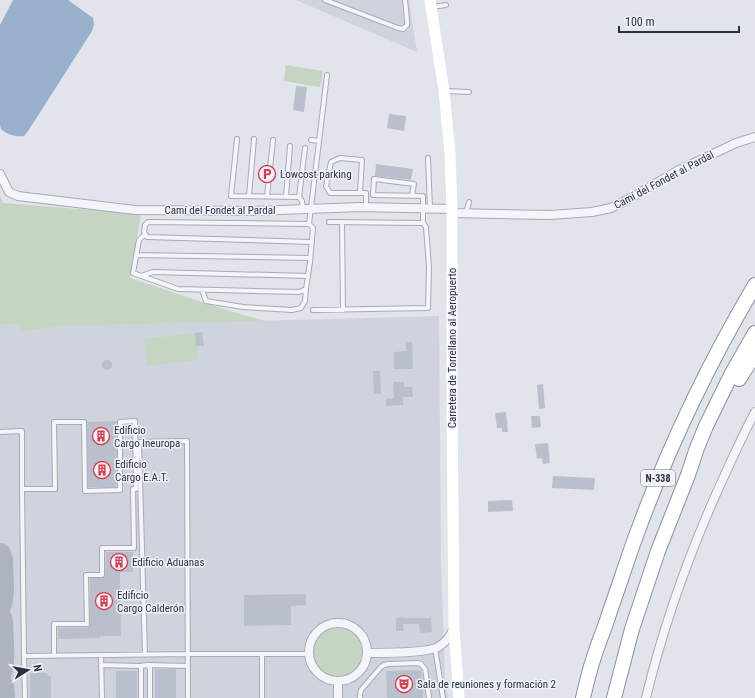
<svg xmlns="http://www.w3.org/2000/svg" width="755" height="698" font-family="'Roboto Condensed',sans-serif">
	<style>
		.built { fill: #cfd3dd }
		.green { fill: #c5d5c1 }
		.water { fill: #99b0cd }
		.lines { fill: none; stroke-linecap: round; stroke-linejoin: round }
		.taxiway { stroke: #adb3c0; stroke-width: 22 }
		.building { fill: #bac0cb }
		.lane-casing { stroke: #a6aab6; stroke-width: 6 }
		.street-casing { stroke: #a6aab6; stroke-width: 10 }
		.highway-casing { stroke: #8790a2; stroke-width: 16 }
		.lane { stroke: #f4f5f8; stroke-width: 4 }
		.street { stroke: #f4f5f8; stroke-width: 8 }
		.secondary { stroke: #fff; stroke-width: 11 }
		.highway { stroke: #fff; stroke-width: 14 }
		.labels { text-anchor: middle; dominant-baseline: central; stroke-width: 3; stroke-linejoin: round; paint-order: stroke }
		.shield { fill: #f1f3f8; stroke: #646a7a; stroke-width: 1 }
		.shield-label { font-size: 10px; font-weight: bold; fill: #283044 }
		.poi-label { font-size: 11px; fill: #283044; stroke: #f1f3f8; text-anchor: start }
		.street-label { font-size: 11px; fill: #283044; stroke: #f1f3f8 }
	</style>
	<rect width="100%" height="100%" fill="#e1e4eb"/>
	<path class="built" d="M296 0H409L417 52Z
		M439 316 441 563 445 678 448 698H0V325L17 324 23 330 61 326Z"/>
	<path class="green" d="M286 65 323 71 320 87 284 81Z
		M0 196 3 203 141 214 130 278 217 307 265 321 61 326 23 331 17 324 0 325Z
		M195 333 198 360 147 366 144 339Z
		M313 652a24 24 0 1 1 48 0a24 24 0 1 1-48 0Z"/>
	<path class="water" d="M13 0H68L93 18 94 24 92 31 28 131 24 136C15 137 8 135 1 129L0 125V25Z"/>
	<g class="lines">
		<path class="taxiway" d="M0 554 2 560C2 570 5 599 0 606
			M0 617 2 621C2 632 6 666 0 674
			M0 683 3 686 4 698"/>
	</g>
	<path class="building" d="M296 86 307 87 304 112 293 110Z
		M389 114 406 116 404 131 387 128Z
		M376 164 413 169 411 180 375 176Z
		M202 332 204 346H196L195 333Z
		M406 342H412L413 369H394V352L406 351Z
		M102 365a5 5 0 1 1 10 0a5 5 0 1 1-10 0Z
		M373 371H380L381 394H374Z
		M393 382H404V387H412L413 397H403V405L386 406V399L394 398Z
		M543 384 545 408 539 409 537 385Z
		M506 412 508 432H502V428H497L495 413Z
		M531 416H540L541 427 532 428Z
		M117 421 116 487H88L87 422Z
		M548 443 550 463 543 464 542 458 537 459 535 444Z
		M553 476 595 478 594 490 552 488Z
		M512 500 513 511 488 512V501Z
		M106 552H133V572H120L121 636H100V638L58 639V628H87L90 626V578H102L105 577Z
		M306 594V605L291 606V625L244 626V595Z
		M403 617V618H431L432 632 420 633 419 624H403L404 631H396V618Z
		M155 669H176V698H155Z
		M421 670 423 698H387L386 671Z
		M116 671H137V698H116Z
		M30 673H46L51 677V698H30Z"/>
	<g class="lines">
		<g class="lane-casing">
			<path id="lane" d="M325 0 398 28 403 29 407 25V20L405 0
				M432 7 446 5
				M445 91 469 92
				M237 139 231 196 299 197 302 201 303 209
				M311 140 319 141
				M428 158 430 208
				M360 193H330L326 186 331 162 340 158 362 160 360 193H366V207
				M249 196 254 139
				M267 196 273 140
				M286 196 290 146
				M299 197 305 148
				M466 213 469 202
				M329 222 423 223V196L373 195 374 179 414 184 412 195
				M342 222 343 310
				M145 234 139 240 133 273 178 289 299 292 306 289 310 262 313 228 309 224
				M312 242 147 237 144 232 145 225 148 222 309 224 327 75
				M136 255 310 258
				M141 276 153 272 308 276
				M202 290 206 301 243 307 292 310 301 308 305 301 306 289
				M313 310 428 308 429 267 426 227 423 223
				M0 432 22 431V489
				M435 648 443 698
				M262 654V698
				M145 655 139 442 187 441 188 698
				M24 656 22 489H55L54 422H84L85 491 120 490V422L135 421 136 489H133L134 548H102V575H86L87 624H54V656
				M101 656 102 698
				M101 665 141 666
				M147 665 188 666
				M25 698 24 656 188 654H309
				M141 698V666L147 665 150 668V698
				M360 698V695L361 690 381 667 384 665 388 664 418 663 421 664 425 669 426 675 429 698"/>
		</g>
		<g class="street-casing">
			<path id="street" d="M0 174 9 192 18 196 135 210 251 211 361 207 452 209
				M452 213 550 215 592 212 611 208 629 199 677 171 736 143 755 137
				M309 652a29 29 0 1 1 58 0a29 29 0 1 1-58 0Z
				M367 653C381 653 428 653 438 647 445 643 451 635 454 628
				M338 681V698
				M646 698C665 619 693 543 727 470 736 450 745 431 755 412"/>
		</g>
		<g class="highway-casing">
			<path id="highway" d="M739 379 755 354
				M583 698C586 685 589 672 593 660 598 643 605 628 610 611 620 583 629 554 640 525 671 442 710 361 755 285
				M614 698 632 629 658 551 688 475 697 448 706 426 731 375 755 333"/>
		</g>
		<use href="#lane" class="lane"/>
		<use href="#street" class="street"/>
		<path class="secondary" d="M430 0 444 91 450 154 452 209V401L454 628 459 698"/>
		<use href="#highway" class="highway"/>
	</g>
	<defs>
		<g id="parking-ring" transform="scale(0.9)"><circle r="9.5" fill="#f1f3f8" stroke="#d83d4d" stroke-width="1.5"/><path d="M-3.5-5.5H1a3.5 3.5 0 0 1 0 7H-1V5.5H-3.5ZM-1-3.4V-.6H.8a1.4 1.4 0 0 0 0-2.8Z" fill="#d83d4d"/></g>
		<g id="building-ring" transform="scale(0.9)"><circle r="9.5" fill="#f1f3f8" stroke="#d83d4d" stroke-width="1.5"/><path d="M-4-6H4V6H1V3H-1V6H-4ZM-2.5-4.3h1.7v1.8h-1.7ZM.8-4.3h1.7v1.8H.8ZM-2.5-1h1.7V.8h-1.7ZM.8-1h1.7V.8H.8Z" fill="#d83d4d"/></g>
		<g id="theatre-ring" transform="scale(0.9)"><circle r="9.5" fill="#f1f3f8" stroke="#d83d4d" stroke-width="1.5"/><path d="M-5-5.5Q0-4 5-5.5V0Q5 5 0 6Q-5 5-5 0ZM-3.3-2.5H-1v1.5H-3.3ZM1-2.5H3.3v1.5H1ZM-2.8 1Q0 5.5 2.8 1Z" fill="#d83d4d"/></g>
	</defs>
	<g fill-rule="evenodd">
		<use href="#parking-ring" x="267" y="174"/>
		<use href="#building-ring" x="101" y="436"/>
		<use href="#building-ring" x="102" y="470"/>
		<use href="#building-ring" x="119" y="562"/>
		<use href="#building-ring" x="104" y="601"/>
		<use href="#theatre-ring" x="404" y="684"/>
	</g>
	<g class="labels">
		<rect class="shield" x="641" y="470" width="34" height="16" rx="3"/>
		<g class="shield-label">
			<text x="658" y="478">N-338</text>
		</g>
		<g class="poi-label">
			<text x="280" y="174">Lowcost parking</text>
			<text x="114" y="430">Edificio<tspan x="114" dy="13">Cargo Ineuropa</tspan></text>
			<text x="115" y="464">Edificio<tspan x="115" dy="13">Cargo E.A.T.</tspan></text>
			<text x="132" y="562">Edificio Aduanas</text>
			<text x="117" y="595">Edificio<tspan x="117" dy="13">Cargo Calderón</tspan></text>
			<text x="417" y="684">Sala de reuniones y formación 2</text>
		</g>
		<g class="street-label">
			<text transform="translate(664 180) rotate(-28)">Camí del Fondet al Pardal</text>
			<text x="220" y="210">Camí del Fondet al Pardal</text>
			<text transform="translate(452 348) rotate(-90)">Carretera de Torrellano al Aeropuerto</text>
		</g>
	</g>
	<g transform="translate(28 670) rotate(79)" stroke="#f1f3f8" stroke-width="3" paint-order="stroke">
	<path d="M0-3L7 15L0 10L-7 15Z" fill="#283044"/>
	<text y="-6" font-size="11" font-weight="bold" text-anchor="middle" fill="#283044">N</text>
	</g>
	<path d="M619 26v6h120v-6" fill="none" stroke="#283044" stroke-width="2"/>
	<text x="625" y="26" font-size="12" fill="#283044" stroke="#f1f3f8" stroke-width="3" paint-order="stroke">100 m</text>
</svg>
